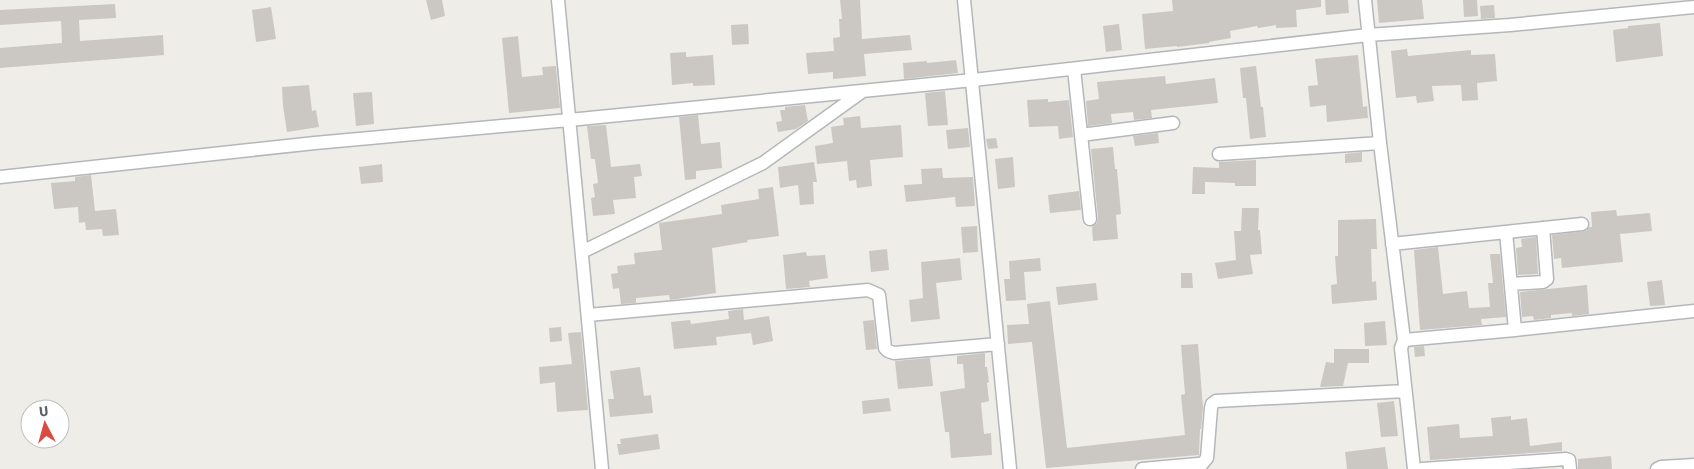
<svg xmlns="http://www.w3.org/2000/svg" width="1694" height="469" font-family="Signika,sans-serif">
	<style>
		.building { fill: #cbc8c4 }
		.lines { fill: none; stroke-linecap: round; stroke-linejoin: round }
		.street-casing { stroke: #b4b7ba; stroke-width: 15 }
		.street { stroke: #fff; stroke-width: 12 }
	</style>
	<rect width="100%" height="100%" fill="#efede7"/>
	<path class="building" d="M426 0H442L445 16 431 20Z
		M840 0H860L862 39 910 35 912 50 864 54 866 76 833 79V72L808 74 806 53 834 51 833 38 840 37 839 19H842Z
		M1172 0H1321V7L1296 10 1297 27 1276 28V25L1258 28 1257 26 1230 31 1231 38 1209 42V43L1177 47V46L1145 49 1142 14 1173 11Z
		M1325 0H1348L1349 13 1326 15Z
		M1377 0H1422L1424 19 1379 23Z
		M1463 0H1477L1478 16 1464 17Z
		M115 4 116 18 79 20 80 41 163 35 164 55 0 68V48L62 43 61 21 0 25V10Z
		M1494 5 1495 18 1481 19 1480 6Z
		M271 7 276 39 256 42 252 10Z
		M1660 23 1663 56 1616 62 1613 30 1628 28V26Z
		M748 24 749 44 732 45 731 25Z
		M1119 24 1122 50 1106 52 1103 26Z
		M518 36 522 77 543 75 542 67 556 66 560 108 509 113 502 38Z
		M1407 49 1408 56 1471 50V55L1495 54 1497 81 1477 83 1478 100 1462 101 1461 85 1432 86 1434 101 1417 103 1416 96 1396 98 1391 51Z
		M686 52V57L713 55 715 85 693 86V83L672 85 670 53Z
		M1358 55 1363 107 1367 106 1368 118 1327 122 1326 105 1310 107 1308 86 1318 85 1315 59Z
		M956 60 958 73 904 79 903 63 927 61V63Z
		M1256 66 1261 107H1263L1266 137 1250 139 1246 98H1243L1240 68Z
		M1165 76 1166 84 1215 78 1218 103 1151 110 1152 118 1134 120 1133 112 1111 114 1112 123 1088 126 1086 101 1099 99 1097 82Z
		M309 85 312 111 316 110 319 127 287 132 283 106 282 87Z
		M945 91 948 125 928 126 925 93Z
		M372 92 374 124 356 126 353 93Z
		M1048 99V102L1069 100 1073 137 1059 139 1058 126 1029 127 1027 100Z
		M805 105 808 121 796 129 778 132 776 122 782 121 780 110H785V107Z
		M698 115 701 144 720 142 722 168 696 171V179L685 180 679 117Z
		M860 116 861 128 901 125 903 157 870 160 872 186 857 188 856 180 849 181 847 161 817 164 815 146 833 143 831 127 844 125 843 118Z
		M606 125 611 167 640 164 642 176 634 177 636 198 613 200 615 214 593 216 591 198 595 197 593 184 598 183 595 159H591L587 126Z
		M968 128 970 147 948 149 946 130Z
		M1158 133 1159 143 1135 146 1133 136Z
		M996 138 998 148 988 149 986 139Z
		M1113 147 1115 169H1117L1121 214 1116 215 1118 239 1093 241 1092 227 1097 223 1098 218 1091 149Z
		M1362 152V162L1345 163V154Z
		M1013 157 1015 187 998 189 995 159Z
		M1256 160V186H1235V183L1205 182V194H1192L1193 167 1219 168V162Z
		M814 162 817 182H813L814 204 800 205 798 185 780 188 778 167Z
		M382 164 383 182 361 184 359 167Z
		M942 168 943 178 973 177 975 206 956 207 955 197 906 202 904 185 922 184 921 169Z
		M91 175 95 211 116 209 119 235 103 236 102 229 86 230 85 222 79 223 78 207 54 209 51 183 75 181V177Z
		M773 187 779 236 747 240 748 242 712 248 716 293 670 300 669 295 636 298V303L621 304 619 288 613 289 611 274 618 273 617 266 635 264 634 253 662 250 659 223 722 214 721 205 759 199 758 189Z
		M1079 191 1081 210 1050 213 1048 195Z
		M1242 208H1259L1258 230H1260L1262 254 1250 255 1253 274 1218 279 1215 263 1236 260 1234 231H1241Z
		M1616 210 1617 216 1650 213 1652 231 1620 234 1623 262 1562 268 1561 258 1554 259 1552 235 1586 231 1589 227H1592L1591 212Z
		M1376 219 1377 249H1371L1372 282 1376 281 1377 300 1332 304 1331 285 1337 284 1335 256H1338V220Z
		M977 226 978 252 963 253 961 227Z
		M1536 237 1538 274 1518 275 1516 248 1522 247 1521 239Z
		M1438 247 1443 294 1467 291 1469 308 1490 307 1488 283H1493L1490 254H1500L1506 317 1481 319 1482 325 1420 330 1414 250Z
		M887 249 889 270 871 272 869 251Z
		M806 252 807 256 825 255 828 278 809 281 810 287 786 289 783 255Z
		M960 258 962 280 936 283 940 319 911 322 909 300 923 298 921 262Z
		M1040 258 1041 271 1024 272 1026 300 1006 301 1004 279H1010L1009 261Z
		M1181 273H1192L1193 288H1181Z
		M1662 280 1665 305 1650 306 1647 282Z
		M1096 283 1098 300 1058 305 1056 287Z
		M1587 285 1589 314 1572 316V313L1551 315V318L1534 320 1533 316 1522 317 1520 292Z
		M1050 301 1067 448 1185 435 1181 395 1185 394 1181 345 1198 344 1203 408 1201 429H1200L1199 455 1046 468 1032 342 1008 344 1007 325 1029 324 1027 304Z
		M743 309 744 320 769 316 773 341 753 345 751 333 716 337 717 345 674 349 671 322 690 320 691 324 729 319 728 311Z
		M874 320 877 349 866 350 863 321Z
		M1385 321 1387 345 1365 346 1364 323Z
		M561 327 562 341 550 342 549 328Z
		M581 332 588 410 557 412 555 382 540 384 539 367 572 364 568 333Z
		M1424 346 1425 356 1415 357 1414 347Z
		M1334 349H1369V363H1348L1343 386 1320 387 1326 362 1334 363Z
		M985 353V367H987L989 382 987 383 989 401 981 403 984 434 991 433 992 455 951 458 949 432H945L940 392 965 388 963 364H957V356Z
		M930 358 933 386 898 389 895 361Z
		M640 367 644 396 651 395 653 413 610 417 608 399H614L610 371Z
		M889 398 891 411 863 414 862 401Z
		M1394 401 1398 436 1381 437 1377 403Z
		M1511 416V420L1527 418 1530 446 1562 442V451L1430 460 1427 427 1459 424 1460 438 1493 436 1491 418Z
		M658 434 660 449 619 455 617 444H621L620 439Z
		M1385 447 1388 469H1347L1345 452Z
		M1611 456 1612 469H1578V459Z"/>
	<g class="lines">
		<g class="street-casing">
			<path id="street" d="M558 0 602 469
				M964 0 1010 469
				M1365 0 1380 143 1404 340 1401 348 1414 469
				M1074 69 1090 219
				M1081 135 1173 123
				M1219 154 1380 143
				M0 177 315 143 569 120 973 80 1368 35 1510 25 1694 7
				M1506 232 1515 330
				M1392 244 1582 224
				M582 252 763 163 863 91
				M1512 284 1543 282 1547 279 1543 228
				M588 315 868 290 879 295 885 348 888 351 894 353 998 344
				M1404 340 1515 330 1694 311
				M1142 469 1198 464H1202L1207 458 1211 408 1212 404 1216 401 1405 391
				M1422 469 1566 459 1569 460 1570 469
				M1657 469 1661 467 1694 465"/>
		</g>
		<use href="#street" class="street"/>
	</g>
	<g transform="translate(45 424) rotate(354)"><circle r="24" fill="#ffffff" stroke="#bfc0c2"/>
	<path d="M0-4L9 19L0 12L-9 19Z" fill="#da4942"/>
	<text y="-8" font-size="14" font-weight="bold" text-anchor="middle" fill="#5f6266">U</text>
	</g>
</svg>
